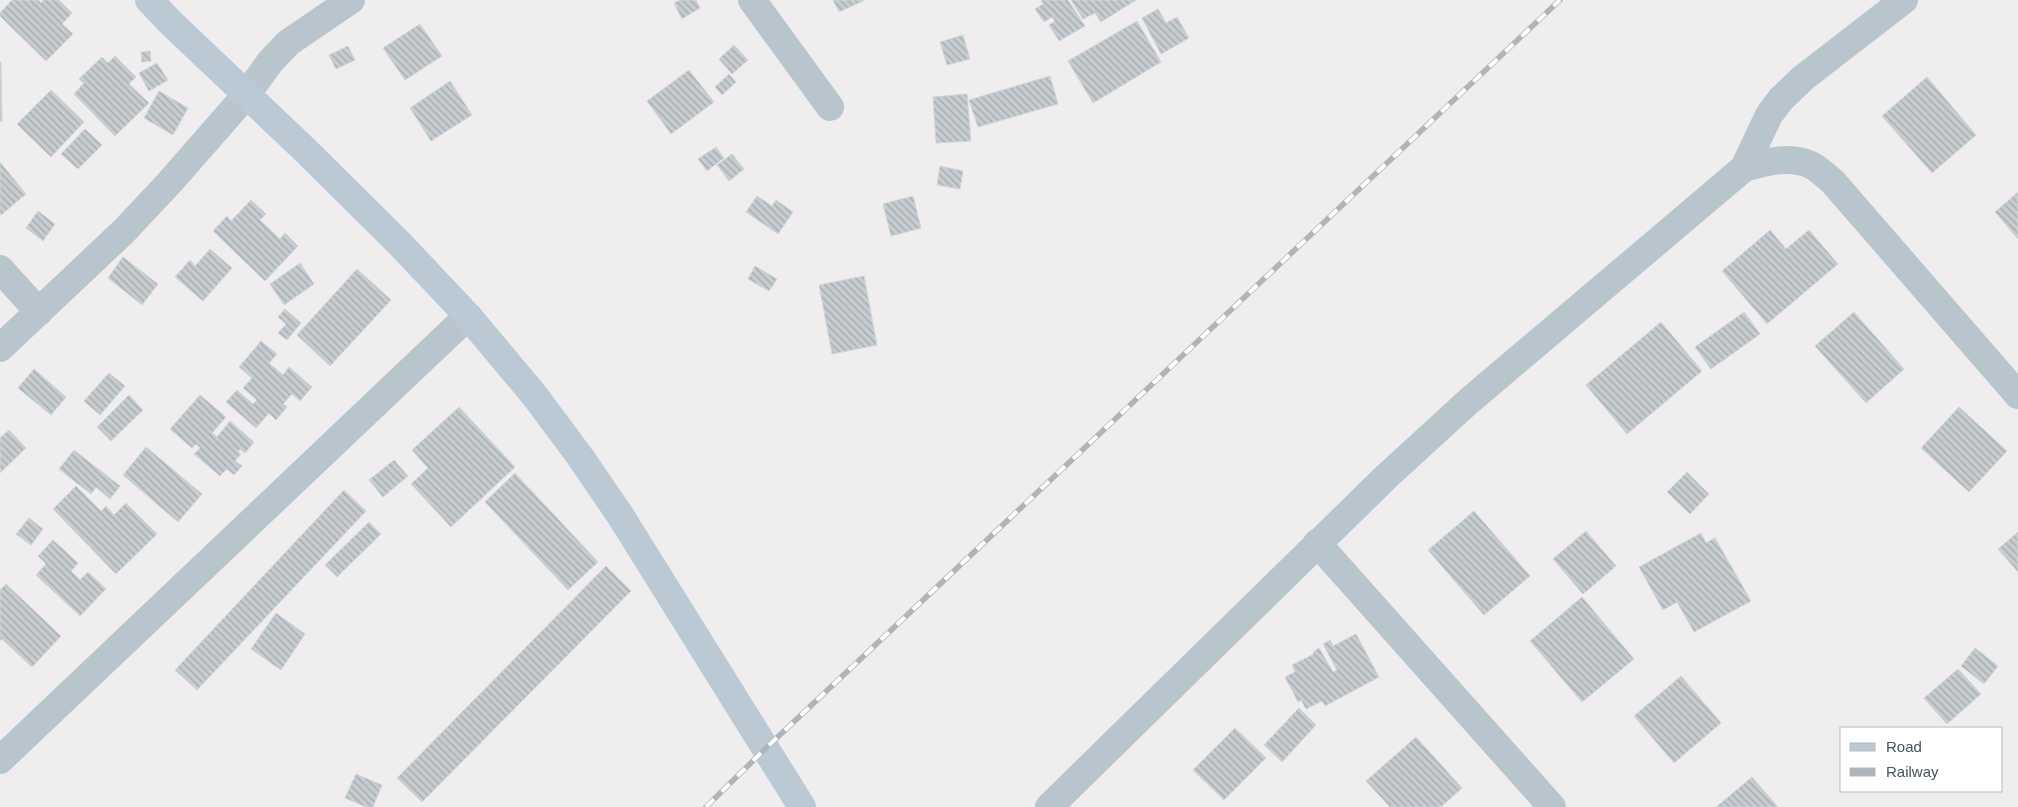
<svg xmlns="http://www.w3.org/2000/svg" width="2018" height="807" font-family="Arial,sans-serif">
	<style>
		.building { fill: url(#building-back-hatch); stroke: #d1d5da }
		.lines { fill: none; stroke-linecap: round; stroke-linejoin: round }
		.minor { stroke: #b8c5cc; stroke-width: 28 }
		.secondary { stroke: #bac9d3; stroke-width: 28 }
		.rail-casing { stroke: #afb4b8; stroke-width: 5.5 }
		.rail { stroke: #fff; stroke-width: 4; stroke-dasharray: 11; stroke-linecap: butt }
	</style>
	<defs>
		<pattern id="building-back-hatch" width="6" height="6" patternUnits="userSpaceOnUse" patternTransform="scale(1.25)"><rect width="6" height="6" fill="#c7ccd1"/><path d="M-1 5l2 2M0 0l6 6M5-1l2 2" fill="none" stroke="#a3a8ad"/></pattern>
	</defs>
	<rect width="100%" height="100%" fill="#f0edee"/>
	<path class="building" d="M12 0H38L41 3 43 0H59L72 13 62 24 73 34 46 61 0 16V13Z
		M680 0H696L700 8 682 19 674 3Z
		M833 0H865L839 12Z
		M1041 0H1068L1085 26 1059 41 1049 25 1055 21 1052 17 1044 22 1035 9 1043 4Z
		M1071 0H1136L1101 22 1095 13 1083 19Z
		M1158 9 1166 23 1177 17 1189 38 1161 54 1142 18Z
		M1137 21 1161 62 1093 103 1068 61Z
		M420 24 442 56 405 80 383 48Z
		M963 35 970 59 947 65 940 42Z
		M734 45 748 60 732 74 719 59Z
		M348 46 355 60 336 69 329 55Z
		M150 51 151 61 142 62 141 52Z
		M115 56 136 77 129 84 149 103 115 136 74 94 84 83 79 79 102 57 108 63Z
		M0 62H1L2 121H0Z
		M157 63 168 80 149 91 139 73Z
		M689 70 714 102 671 134 647 101Z
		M729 74 736 82 722 95 715 87Z
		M1050 76 1058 104 978 127 969 100Z
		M1927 77 1976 135 1932 173 1882 116Z
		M450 81 472 115 431 141 410 108Z
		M51 90 84 122 51 157 17 124Z
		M159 91 188 108 173 135 144 118Z
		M967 94 971 141 936 143 933 97Z
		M85 129 102 145 78 169 61 154Z
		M716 147 724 158 707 171 698 159Z
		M732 154 744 169 729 181 717 165Z
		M0 162 26 194 1 215 0 213Z
		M940 166 963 171 960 189 937 185Z
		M2018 192V239L1995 212Z
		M757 196 772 206 776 200 793 212 778 234 746 212Z
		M913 196 921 228 891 236 883 204Z
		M251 200 266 214 260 220 280 239 285 233 298 246 265 281 213 231 227 216 231 221Z
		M38 211 55 224 43 241 26 228Z
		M1770 230 1786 249 1809 230 1838 264 1767 324 1722 271Z
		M210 249 232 268 203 301 175 277 190 260 195 266Z
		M123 257 158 284 142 305 108 278Z
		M300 263 314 284 284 305 270 284Z
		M755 266 777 279 769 291 748 279Z
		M357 269 391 300 330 366 297 335Z
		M864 276 877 345 832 354 819 285Z
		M285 309 301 323 287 340 278 333 286 324 278 317Z
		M1744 312 1760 334 1711 369 1695 347Z
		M1854 312 1904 369 1866 403 1815 346Z
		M1661 322 1702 371 1627 434 1586 385Z
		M261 341 277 354 269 363 283 375 289 367 312 387 300 401 292 394 283 404 287 407 276 420 269 413 256 428 226 402 237 390 253 404 257 400 243 388 252 378 239 367Z
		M34 369 66 397 51 415 18 388Z
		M109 373 125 386 100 415 84 401Z
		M129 395 143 410 111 441 97 427Z
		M200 395 226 417 212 433 217 437 230 421 254 442 245 453 240 449 238 452 241 454 235 461 242 466 234 475 227 469 220 476 194 454 200 448 196 444 192 448 170 429Z
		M459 407 515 467 451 527 411 484 428 468 412 450Z
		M1959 407 2007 451 1969 492 1921 448Z
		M9 430 26 448 0 473V438Z
		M146 447 202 494 178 522 123 475Z
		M74 450 120 486 110 499 96 487 91 494 59 469Z
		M394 460 408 476 383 497 369 480Z
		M1687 472 1709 494 1690 514 1667 492Z
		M515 473 598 562 568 590 485 502Z
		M76 486 101 511 106 506 114 515 126 503 157 534 116 574 53 509Z
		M344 490 366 511 197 690 175 670Z
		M1474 511 1530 576 1484 615 1428 550Z
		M29 518 43 529 31 545 16 534Z
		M369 522 381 534 337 577 325 565Z
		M1586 531 1616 566 1583 594 1553 559Z
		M2018 532V572L1998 549Z
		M1701 533 1706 543 1715 538 1751 601 1694 632 1677 602 1663 610 1639 567Z
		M53 540 78 563 71 571 80 580 88 572 106 589 80 616 36 575 46 564 38 556Z
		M606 566 631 591 422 802 397 778Z
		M6 584 61 636 32 667 2 639 0 641V590Z
		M1582 597 1634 659 1582 702 1530 641Z
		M276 613 305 634 281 670 251 649Z
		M1356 634 1379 677 1325 706 1322 701 1306 709 1301 700 1298 702 1285 677 1295 672 1292 665 1314 654 1313 652 1319 648 1333 672 1337 670 1323 644 1330 640 1333 646Z
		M1975 648 1998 666 1984 684 1961 666Z
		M1958 669 1981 694 1947 724 1924 698Z
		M1681 676 1721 723 1674 763 1634 716Z
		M1299 708 1316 725 1282 762 1264 745Z
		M1235 728 1266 758 1224 800 1193 770Z
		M1416 737 1462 788 1441 807H1390L1366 781Z
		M356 774 382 785 373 807H366L345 798Z
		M1752 777 1778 807H1716Z"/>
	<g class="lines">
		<path class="minor" d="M752 0 830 107
			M1744 168 1769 115 1781 99 1803 78 1904 0
			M0 269 39 312
			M0 348 124 231 170 182 247 94 270 62 288 43 351 0
			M1317 543 1552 807
			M0 760 468 316
			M1049 807 1387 476 1469 401 1744 168C1766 162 1789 155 1811 165 1819 169 1827 177 1833 182L2018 395"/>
		<path class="secondary" d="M149 0 172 24 304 149 399 243 468 316 535 396 581 458 620 515 802 807"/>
		<g class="rail-casing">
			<path id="rail" d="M706 807 766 748 1560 0"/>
		</g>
		<use href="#rail" class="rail"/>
	</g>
	<rect x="1840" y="727" width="162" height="65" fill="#ffffff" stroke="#b5bbbe"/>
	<rect x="1850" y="743" width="25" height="8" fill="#bac9d3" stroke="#b5bbbe"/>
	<text x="1886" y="752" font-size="15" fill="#45545c">Road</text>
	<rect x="1850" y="768" width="25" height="8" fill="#afb4b8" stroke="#b5bbbe"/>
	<text x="1886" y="777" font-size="15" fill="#45545c">Railway</text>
</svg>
